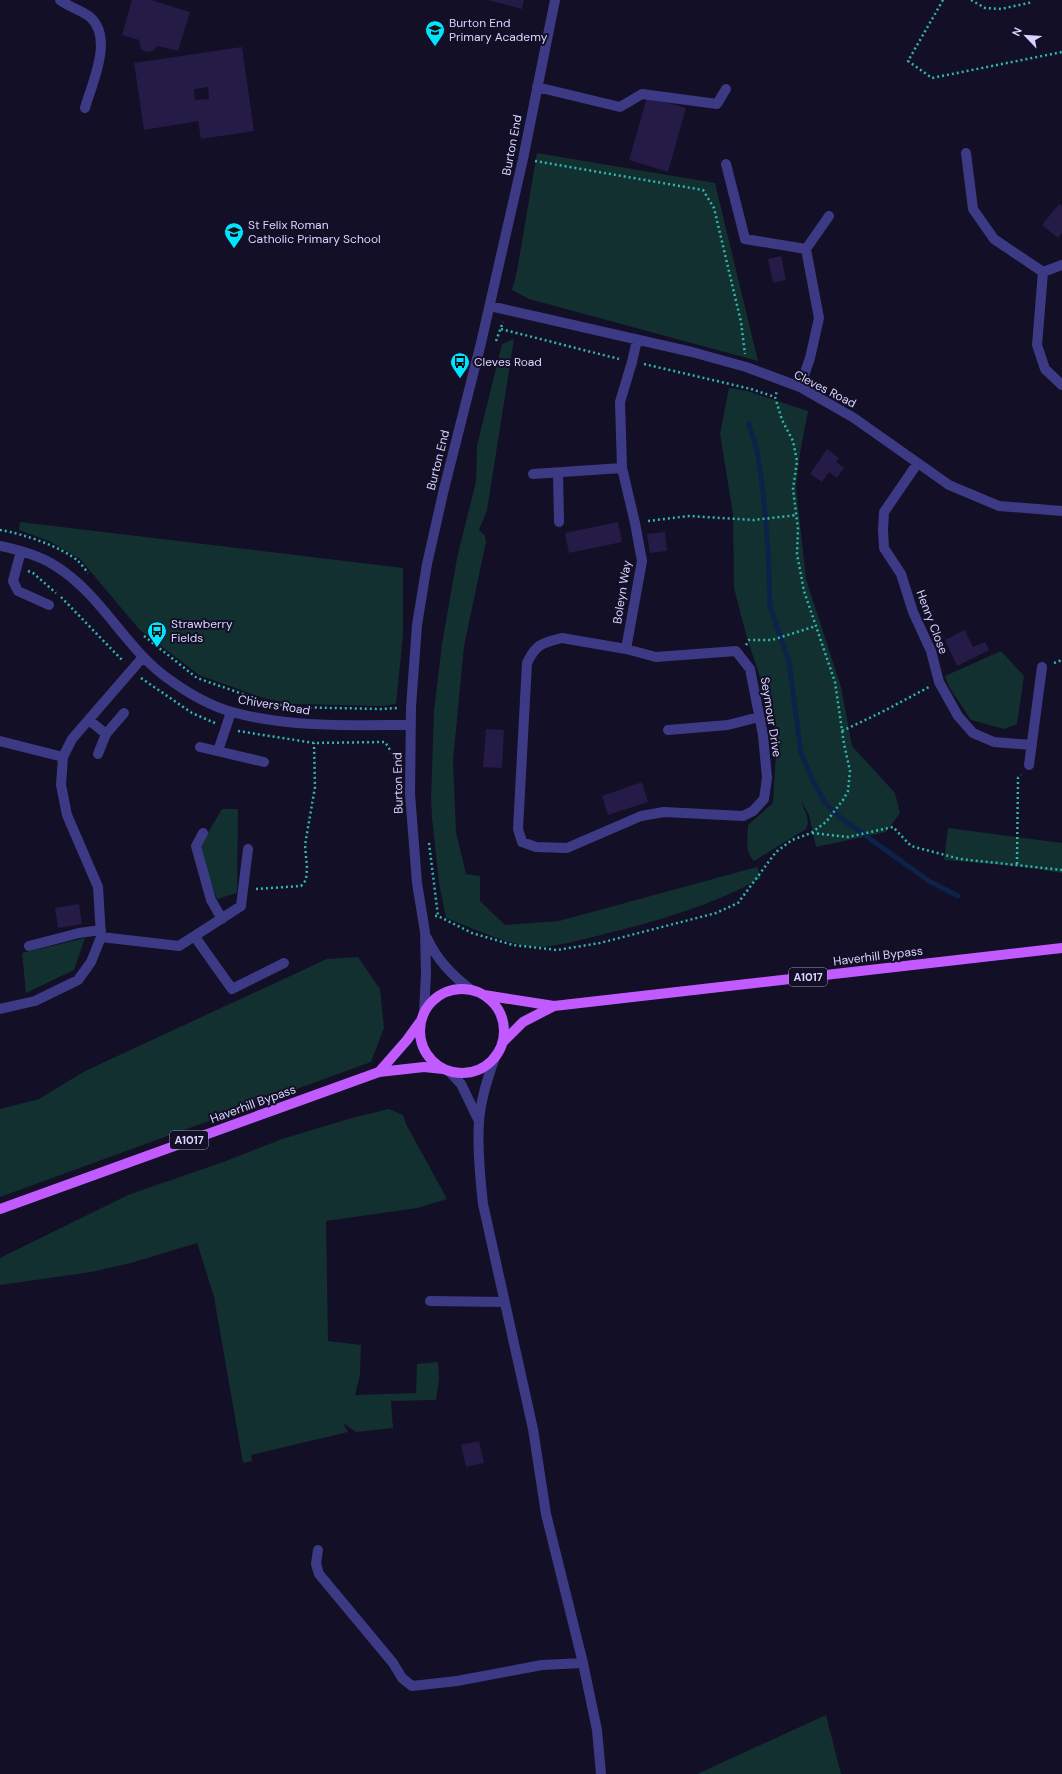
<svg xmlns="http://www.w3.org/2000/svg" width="1062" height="1774" font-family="'DM Sans',sans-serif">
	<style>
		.green { fill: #12302f }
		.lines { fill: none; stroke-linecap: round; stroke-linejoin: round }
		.stream { stroke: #0c2248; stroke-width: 5 }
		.building { fill: #241b47; fill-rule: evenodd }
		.path { stroke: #2fb8b0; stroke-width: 2.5; stroke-dasharray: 2 3; stroke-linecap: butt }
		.minor { stroke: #3d3a85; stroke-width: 10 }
		.major { stroke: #c25bff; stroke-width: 10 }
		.labels { text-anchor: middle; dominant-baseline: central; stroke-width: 4; stroke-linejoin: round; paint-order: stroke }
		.shield { fill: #130f26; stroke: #9e99be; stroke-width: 1 }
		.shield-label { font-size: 11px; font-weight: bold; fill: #d9d4ff }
		.poi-label { font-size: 12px; fill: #d9d4ff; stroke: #130f26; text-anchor: start }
		.street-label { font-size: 12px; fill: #d9d4ff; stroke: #130f26 }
	</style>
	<rect width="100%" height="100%" fill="#130f26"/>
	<path class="green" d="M537 153 715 183 758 361 529 299 512 290 517 271Z
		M514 339 487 510 479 530 485 536 486 542 464 646 453 760 456 832 466 874 480 876V901L505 925 559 921 757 867 761 878C711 906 657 921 601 935 584 939 552 948 535 947 508 945 472 928 446 918L439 883 432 817 431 799 434 711 442 644 457 558 476 482 477 446 502 344Z
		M729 388 747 391 808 411 800 453 796 488 806 579 841 687 852 746 895 793 900 813 886 832 816 847 809 815 801 801C804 810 811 820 806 829L754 861C744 851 748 838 748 825L773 803 777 737 770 707 747 638 734 588 733 514 720 434Z
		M20 522 403 568V635L396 704 382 706 291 704 263 698 199 675 139 629 80 559 49 541 19 530Z
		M1001 651 1024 676 1017 724 1004 729 971 720 949 687 945 676Z
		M222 809H238L237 893 217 899 203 860 201 844Z
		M948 828 1062 843V873L1017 866 944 860Z
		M85 938 74 970 26 993 22 953Z
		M358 957 380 989 384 1028 371 1062 0 1197V1109L39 1099 85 1071 327 959Z
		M389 1109 403 1115 406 1124 447 1199 417 1208 326 1221 328 1341 361 1345 360 1375 355 1395 416 1393 417 1364 438 1362 439 1379 436 1400 391 1401 393 1428 356 1432 343 1423 348 1432 251 1455 252 1461 243 1463 214 1297 197 1243 131 1263 91 1272 0 1285V1258L128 1195 226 1161 282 1139 352 1118Z
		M826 1715 841 1774H697Z"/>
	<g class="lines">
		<path class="stream" d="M749 424 757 450 763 492 768 548 770 606 789 662 801 753 811 777 825 803 841 818 929 881 958 896"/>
	</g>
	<path class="building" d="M132 0H151L190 12 178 51 158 46 152 51 146 52 141 49 139 40 122 35Z
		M488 0H524L522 9Z
		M242 47 254 131 201 139 198 121 144 130 134 63ZM208 87 209 99 195 100 194 89Z
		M647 97 686 108 668 172 629 160Z
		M1059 204 1062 206V233L1058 238 1042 225Z
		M781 256 786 280 773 283 768 259Z
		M827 449 839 458 836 462 844 468 837 478 829 472 822 482 810 474Z
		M618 522 622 542 569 553 565 533Z
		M665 532 667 551 650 553 647 534Z
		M965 630 973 647 985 642 989 650 957 666 945 640Z
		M486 729 504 730 502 768 483 767Z
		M642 782 648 802 608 815 602 796Z
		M79 904 82 924 58 928 55 908Z
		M479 1441 484 1463 466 1467 461 1445Z"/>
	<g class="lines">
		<path class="path" d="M943 0 908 61 932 78 1062 52
			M971 0 985 8 1001 9 1033 2
			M535 161 703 190 714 208 741 322 745 354
			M501 329 619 359
			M496 341 503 322
			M644 364 751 389 775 397
			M648 521 689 516 754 520 797 515
			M0 530C21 533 62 547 78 561 81 564 85 569 88 573
			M28 571 33 573 56 593
			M61 597 123 661
			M144 636 197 678 263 701 290 707 381 709 398 708
			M746 645 749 640H772L816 626
			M1054 663 1062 660
			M141 678 192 713 215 723
			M238 731 314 743 385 742 395 758H398
			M842 731 882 712 929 687
			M812 833 848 837 893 827 911 846 960 859 1062 870
			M429 843 438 916
			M1017 864 1018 778 1021 775
			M256 889 301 886 306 880 307 868 305 845 315 787 314 743
			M435 916H438L472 933 513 945 557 950 600 943 716 913 738 903 776 852 792 840 811 833 826 822 843 800 848 791 850 771 844 744 835 682 804 591 797 554 798 529 793 489 797 461 793 441 782 420 775 397 777 391"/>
		<path class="minor" d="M60 0C69 7 81 10 90 17 114 38 92 83 85 108
			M537 87 620 107 642 94 717 104 726 89
			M966 153 973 209 994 239 1043 272 1062 265
			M726 164 745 239 806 249
			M1043 272 1037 345 1045 369 1062 385
			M490 306 692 352 746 367 800 387 854 418 949 485 999 506 1062 511
			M800 387 810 358 819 318 806 249 829 216
			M917 464 884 512 883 530 884 548 901 574 913 612 931 651 939 682 958 716 973 733 994 742 1032 745
			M558 473 559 522
			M533 474 622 468
			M0 546C19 550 38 555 54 565 102 594 125 649 170 680 188 693 211 706 232 712 290 728 351 725 410 725
			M21 551 13 581 18 591 49 605
			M562 638 626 649 656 657 736 651 750 669 763 735 767 778 764 799 753 811 743 816 664 812 641 816 567 848 536 847 522 842 518 829 527 663C536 644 542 643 562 638Z
			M626 649 642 561 635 523 622 468 620 402 632 362 637 340
			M89 720 106 734
			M668 730 728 725 759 717
			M0 741 63 757 72 739 143 657
			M200 747 264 762
			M218 751 231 712
			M98 754 106 734 124 713
			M1029 765 1042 667
			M203 833 196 846 211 900 222 919
			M101 937 179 946 241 906 248 849
			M195 937 232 989 284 963
			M427 938C437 960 452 975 471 990
			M29 946 79 933 101 930
			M0 1009 35 1001 78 980 91 962 101 937 98 887 67 815 61 785 63 757
			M424 1013 426 973 425 932 417 883 410 794 411 707 417 625 427 564 444 489 481 343 523 159 555 0
			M496 1055C488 1076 481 1098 479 1121 477 1148 480 1177 483 1204L533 1429 546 1514 583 1663 597 1730 601 1774
			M449 1071 461 1084 479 1121
			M430 1301 504 1302
			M318 1550 316 1564 319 1574 393 1663 402 1678 412 1686 457 1681 542 1665 583 1663"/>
		<path class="major" d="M420 1031a42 42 0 1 1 84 0a42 42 0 1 1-84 0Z
			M484 995 554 1006 1062 948
			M502 1043 523 1022 554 1006
			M379 1072 407 1040 420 1022
			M0 1209 379 1072 424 1067 443 1069"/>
	</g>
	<defs>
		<g id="school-pin" transform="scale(1)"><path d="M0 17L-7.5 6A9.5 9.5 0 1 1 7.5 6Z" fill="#00e5ff" stroke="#130f26"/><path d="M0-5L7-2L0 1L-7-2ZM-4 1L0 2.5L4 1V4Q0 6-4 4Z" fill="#111"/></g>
		<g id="bus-pin" transform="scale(1)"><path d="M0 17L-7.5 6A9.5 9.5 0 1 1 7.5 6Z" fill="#00e5ff" stroke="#130f26"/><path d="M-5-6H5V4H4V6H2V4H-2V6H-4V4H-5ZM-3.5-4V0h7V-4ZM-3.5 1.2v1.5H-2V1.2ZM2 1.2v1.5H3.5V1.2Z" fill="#111"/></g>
	</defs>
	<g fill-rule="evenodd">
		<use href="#school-pin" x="435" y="30"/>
		<use href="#school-pin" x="234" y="232"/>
		<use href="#bus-pin" x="460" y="362"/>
		<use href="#bus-pin" x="157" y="631"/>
	</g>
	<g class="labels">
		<g class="shield">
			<rect x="789" y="968" width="38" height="18" rx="3"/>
			<rect x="170" y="1131" width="38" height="18" rx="3"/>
		</g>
		<g class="shield-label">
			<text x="808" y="977">A1017</text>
			<text x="189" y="1140">A1017</text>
		</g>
		<g class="poi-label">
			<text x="449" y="23">Burton End<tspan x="449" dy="14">Primary Academy</tspan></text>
			<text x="248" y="225">St Felix Roman<tspan x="248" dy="14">Catholic Primary School</tspan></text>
			<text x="474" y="362">Cleves Road</text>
			<text x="171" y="624">Strawberry<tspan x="171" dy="14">Fields</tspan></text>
		</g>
		<g class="street-label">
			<text transform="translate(512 145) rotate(-79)">Burton End</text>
			<text transform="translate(825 389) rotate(27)">Cleves Road</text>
			<text transform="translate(438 460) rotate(-76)">Burton End</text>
			<text transform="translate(622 592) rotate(-81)">Boleyn Way</text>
			<text transform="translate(932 622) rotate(69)">Henry Close</text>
			<text transform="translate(274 705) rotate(9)">Chivers Road</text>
			<text transform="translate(771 717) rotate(81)">Seymour Drive</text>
			<text transform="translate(398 783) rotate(-91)">Burton End</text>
			<text transform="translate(878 956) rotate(-7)">Haverhill Bypass</text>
			<text transform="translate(253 1104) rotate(-20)">Haverhill Bypass</text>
		</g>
	</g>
	<g transform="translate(1026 36) rotate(295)" stroke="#130f26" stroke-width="3" paint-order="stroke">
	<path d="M0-3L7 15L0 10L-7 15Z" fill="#d9d4ff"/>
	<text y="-6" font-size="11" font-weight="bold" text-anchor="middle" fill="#d9d4ff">N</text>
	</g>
</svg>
